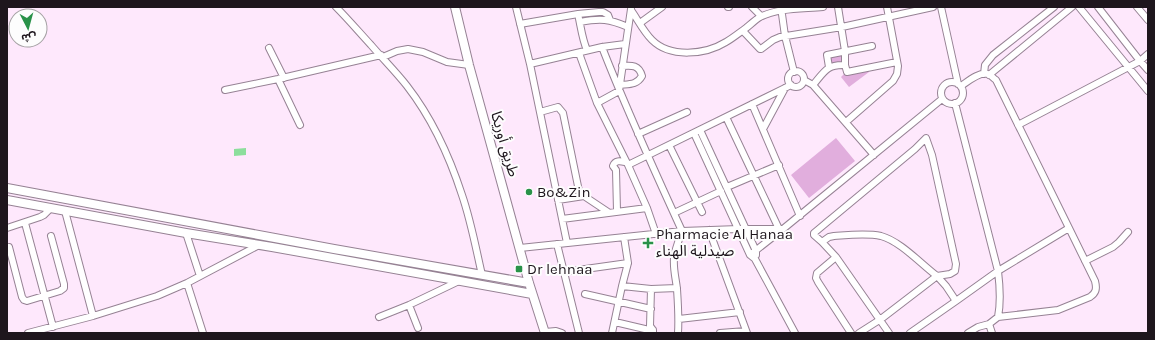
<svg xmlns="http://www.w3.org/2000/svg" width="1155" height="340" font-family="Karla,'Noto Sans Arabic',sans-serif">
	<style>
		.green { fill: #e1aedd }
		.water { fill: #8cde9c }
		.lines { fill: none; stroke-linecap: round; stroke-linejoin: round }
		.minor-casing { stroke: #968294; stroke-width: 8 }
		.tertiary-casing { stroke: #968294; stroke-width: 10 }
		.minor { stroke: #fff; stroke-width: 6 }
		.tertiary { stroke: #fff; stroke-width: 8 }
		.poi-dot { fill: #299249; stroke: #fdfdfd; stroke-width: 1.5 }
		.labels { text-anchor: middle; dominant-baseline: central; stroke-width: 4; stroke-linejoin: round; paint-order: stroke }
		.street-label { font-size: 15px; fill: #1e161d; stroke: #fdfdfd }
		.poi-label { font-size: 15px; fill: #1e161d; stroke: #fdfdfd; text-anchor: start }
	</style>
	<rect width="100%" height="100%" fill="#fee8fc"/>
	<path class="green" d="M842 52 844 61 830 64 828 55Z
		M868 67 869 72 849 87 841 77 844 74Z
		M836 138 855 161 809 198 791 175Z"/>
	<path class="water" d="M246 148V155L234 156V149Z"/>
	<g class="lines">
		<g class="minor-casing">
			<path id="minor" d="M336 7C348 19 359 32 371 45 383 59 396 72 407 86 431 117 450 158 462 195 471 221 476 249 482 275
				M516 7 530 64 567 243
				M728 7H729
				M752 7 761 16
				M781 7 785 36 794 72
				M838 7 845 51V65L847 72 897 62
				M941 7 958 84
				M1079 7 1148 91
				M1098 7 1140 61 1148 70
				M1137 7 1148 20
				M631 10C638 20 643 31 652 40 670 58 705 55 726 42 733 38 739 33 746 28 750 25 755 20 760 17 778 8 802 9 823 7
				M578 14 599 12H603L608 15 610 20
				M640 23 662 7
				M520 24 578 14C581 27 582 39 587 50
				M580 24V22C601 18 609 19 628 27
				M743 31 760 49H761L773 40 780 37 842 27 933 7
				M602 47C626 109 654 170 682 231 679 240 675 249 674 258 673 269 676 279 677 289 678 304 679 318 678 333
				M269 48 284 78
				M579 53 597 103 628 165 647 208 656 234
				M383 57 397 51 408 49 423 52 447 62 469 65
				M530 64 602 47 625 44
				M829 67 827 55 872 46
				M788 79a8 8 0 1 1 16 0a8 8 0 1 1-16 0Z
				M984 74 985 65 993 55 1054 7
				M989 75 1072 7
				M278 79 300 125
				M804 80 813 85 874 155
				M941 93a11 11 0 1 1 22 0a11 11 0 1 1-22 0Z
				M620 85C629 84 637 85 642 76 639 65 632 65 622 66
				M813 85C824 72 827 64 845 65
				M961 86C967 82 980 71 988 74 991 75 993 78 996 80L1069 228 998 271C1000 287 1001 302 998 317L989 324 978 327 968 333
				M225 90 278 79 381 55
				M597 103 619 91 631 9
				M752 104 800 216
				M540 112 558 107 563 113 580 196
				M726 117 779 229
				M846 122 893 81 897 74 898 66 887 7
				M1018 125 1140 61 1148 54
				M763 129 785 88
				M700 130 756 251V255
				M694 133 750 255 755 259 795 333
				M638 134 687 112
				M669 145 702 212
				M628 165 791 85
				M727 187 779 165
				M558 200 584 196 608 212
				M65 211 93 316
				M617 211 616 170 613 166C615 160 620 161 625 162
				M674 213 721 191
				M562 219 647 208
				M25 223 53 327
				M7 228 40 217 44 215 51 208
				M709 230 747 333
				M186 233 200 276
				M822 242 829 237 834 236C849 235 866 233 881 236 900 241 921 264 937 276L950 274 955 271 956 264 932 155 926 138 915 149 814 233V235L822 242 836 257 889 333
				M557 244 579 333
				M9 247 22 297 24 300 27 301 60 291 64 288V284L51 236
				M520 248 682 231 739 229H783
				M750 255 783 229 942 99
				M836 257 817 273 816 278 818 282 851 333
				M1085 261 1113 247 1119 242 1128 232
				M564 272 628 263
				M187 283 203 333
				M622 286 651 289 677 288
				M651 289 650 326 653 330V333
				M585 294 651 309
				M409 305 418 328
				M379 317 409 305 459 281
				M998 317 1058 310 1090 297C1096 293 1097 289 1095 281L1069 228
				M679 319 740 312
				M615 322 649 330H653
				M989 324 992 333
				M545 332 556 331 562 333
				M28 333 93 316 157 296 187 283 259 245
				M612 333 622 286 628 263 624 237
				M720 333 746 331
				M859 333 881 319 937 276 946 286 956 301
				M910 333 956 301 998 271 955 103"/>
		</g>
		<g class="tertiary-casing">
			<path id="tertiary" d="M455 7 469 65 529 283 545 333
				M7 188 334 249 529 283
				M7 200 186 233 272 247 532 294"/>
		</g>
		<use href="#minor" class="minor"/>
		<use href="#tertiary" class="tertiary"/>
	</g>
	<g class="poi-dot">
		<circle cx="529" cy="192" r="4"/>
		<path d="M646 237h4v4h4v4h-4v4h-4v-4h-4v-4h4z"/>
		<rect x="515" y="265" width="8" height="8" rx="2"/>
	</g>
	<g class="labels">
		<g class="street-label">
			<text transform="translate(505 144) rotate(74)">طريق أوريكا</text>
		</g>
		<g class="poi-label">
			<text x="537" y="192">Bo&amp;Zin</text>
			<text x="656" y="234">Pharmacie Al Hanaa<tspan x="656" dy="17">صيدلية الهناء</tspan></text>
			<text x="527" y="269">Dr lehnaa</text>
		</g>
	</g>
	<rect width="1155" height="340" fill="none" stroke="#1e161d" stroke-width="16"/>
	<g transform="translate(28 28) rotate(174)"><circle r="19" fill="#fdfdfd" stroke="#a4a1a3"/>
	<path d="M0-3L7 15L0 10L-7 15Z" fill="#299249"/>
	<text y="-6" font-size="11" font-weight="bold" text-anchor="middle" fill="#1e161d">ش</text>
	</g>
</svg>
